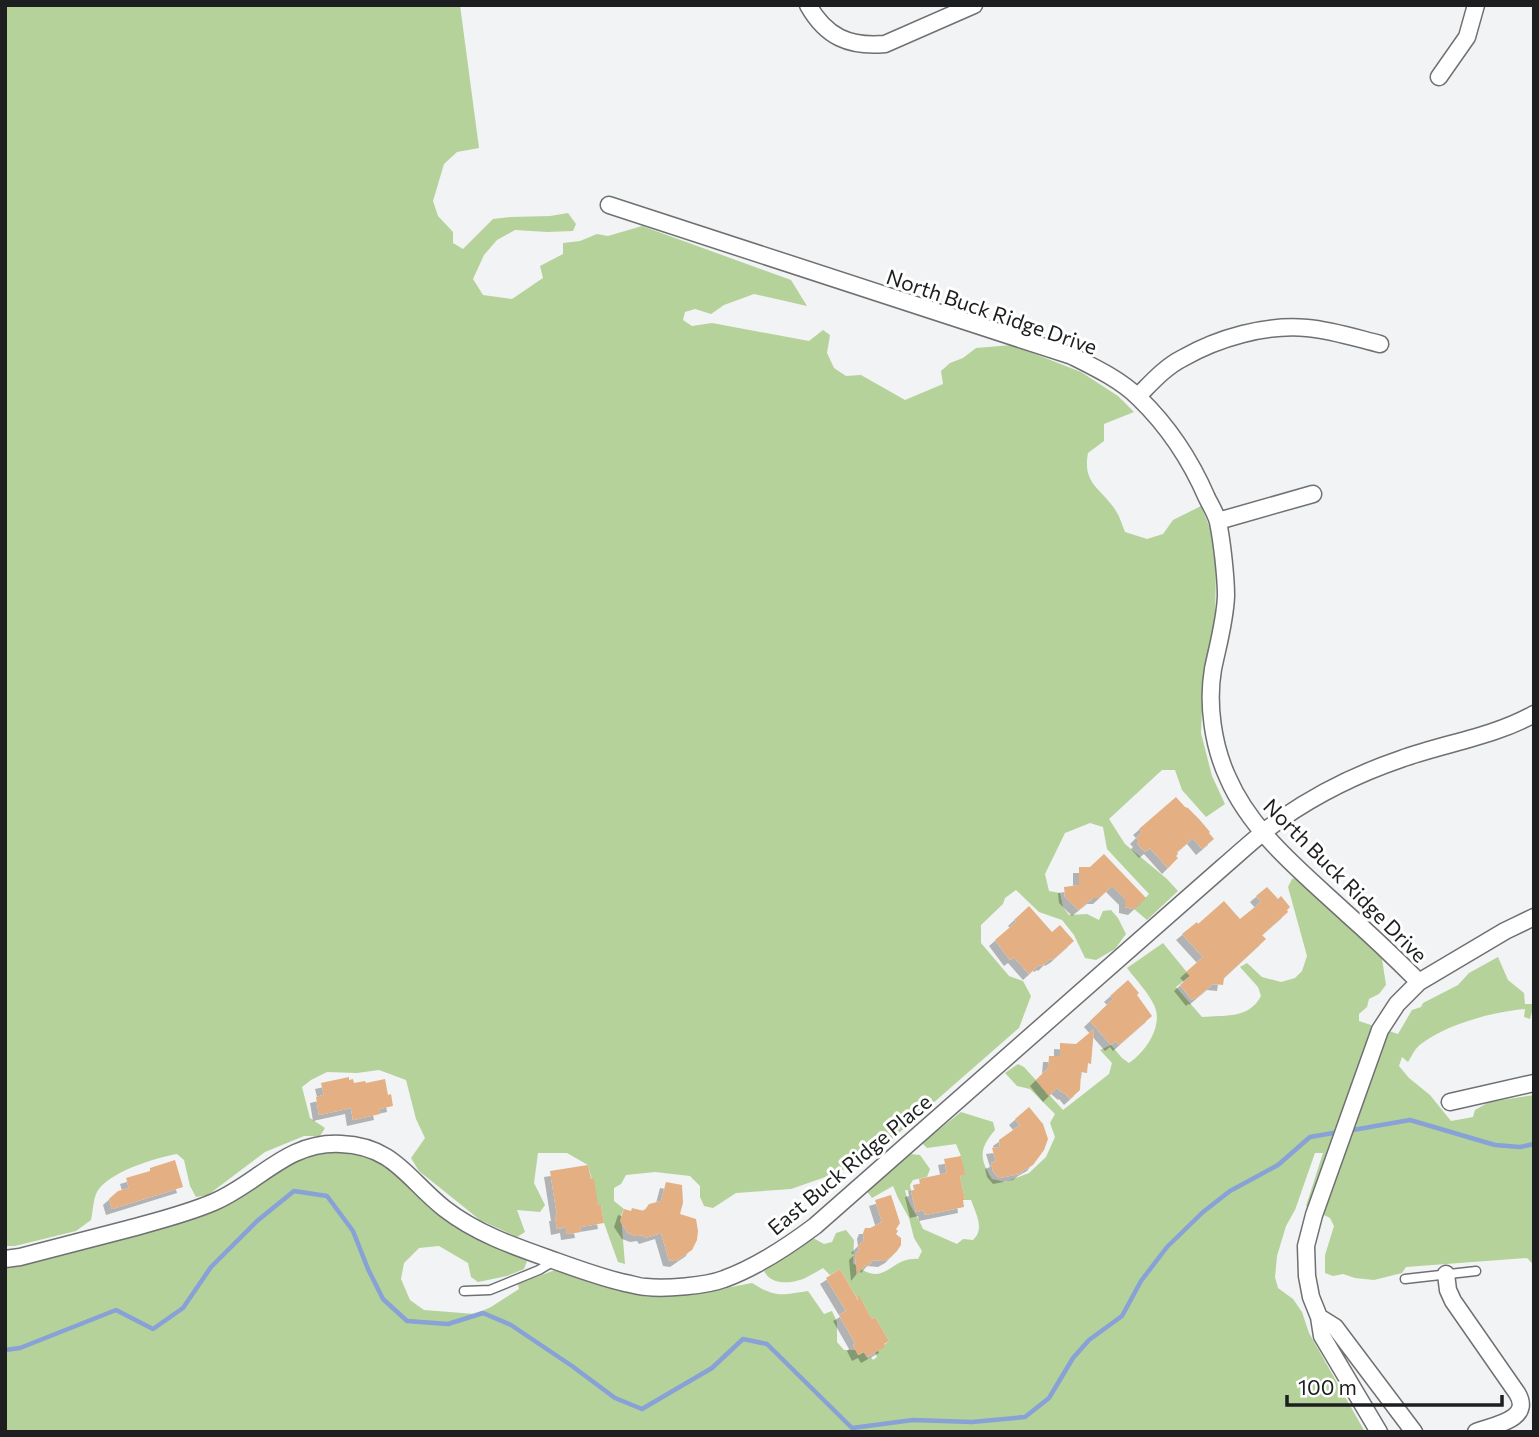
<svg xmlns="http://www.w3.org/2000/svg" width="1539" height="1437" font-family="Commissioner,sans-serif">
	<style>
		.green { fill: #b5d29a }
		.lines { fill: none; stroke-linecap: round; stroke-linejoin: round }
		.stream { stroke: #88a1d7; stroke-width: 4.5 }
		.building { fill: #e3af83; filter: url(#shadow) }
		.lane-casing { stroke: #6f7072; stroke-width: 11 }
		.street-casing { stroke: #6f7072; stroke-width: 19 }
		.lane { stroke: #fff; stroke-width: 8 }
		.street { stroke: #fff; stroke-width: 16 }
		.labels { text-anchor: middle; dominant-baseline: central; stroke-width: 6; stroke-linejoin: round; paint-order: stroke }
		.street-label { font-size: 21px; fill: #1d1e1f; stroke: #fff }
	</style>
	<defs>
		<filter id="shadow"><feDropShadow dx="-6" dy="6" stdDeviation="0" flood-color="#0004"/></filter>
	</defs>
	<rect width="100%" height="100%" fill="#f1f3f5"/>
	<path class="green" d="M5 5H460L479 148 457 152 444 164 433 201 438 216 453 232V243L463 249 493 219 511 217 550 216 568 213 576 224 573 231 547 232 515 230 497 240 484 255 473 279 483 295 512 299 543 278 540 266 563 254V243L580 241 597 234 608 236 642 226 791 280 807 306 754 294 724 305 711 314 695 309 685 312 683 320 692 326 712 323 809 341 823 330 830 335 827 353 834 368 846 376 861 375 905 400 943 384 941 371 950 363 963 358 976 348 1012 345 1081 372 1118 396 1134 412 1104 424V441L1088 453C1082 485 1102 488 1116 511 1120 517 1122 525 1125 532L1147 539 1163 534 1173 520 1201 506 1212 533 1216 565 1215 624 1203 687 1201 733 1212 776 1225 804 1206 817 1182 790 1175 770H1162L1109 819 1125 844 1167 879 1178 891 1147 920 1134 909 1149 894 1107 849 1103 827 1090 823 1065 833 1045 874 1049 891 1060 893 1063 907 1069 915 1087 914 1099 920 1103 911 1111 910 1118 918 1126 934 1115 949 1096 960 1085 958 1074 935 1062 920 1039 912 1016 890 1005 898 1003 904 981 925V943L1009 976 1023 981 1031 996 1019 1028 876 1153 837 1173 791 1189 736 1193 713 1208 704 1206 700 1197V1186L690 1176 655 1172 626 1175 621 1184 614 1188V1201L624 1209 621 1216 625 1264 618 1262 604 1223 601 1205H598L588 1165 567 1153H538L534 1183 545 1205 540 1212 517 1210 525 1232 517 1237 480 1220 419 1171 411 1158 425 1138 416 1119 406 1080 379 1070 357 1073 327 1072 311 1080 302 1087 310 1118 325 1128 320 1136H304L265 1152 208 1195 196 1197 190 1186 184 1160 177 1154C155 1158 108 1172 97 1192 93 1199 93 1212 91 1220L76 1231 15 1246H5Z
		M1298 877 1382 959 1386 985 1379 994 1369 999 1367 1007 1359 1014V1021L1398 1034 1412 1010 1421 1007 1423 1003 1458 985 1469 973 1498 957 1508 980 1524 993 1525 1004H1534V1013L1532 1012 1530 1019 1524 1017 1525 1009C1492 1012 1447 1024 1421 1044 1415 1048 1412 1056 1408 1062L1402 1057 1399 1066 1409 1078 1430 1095 1451 1121 1473 1117 1475 1110 1489 1102 1534 1095V1265L1527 1258 1406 1267 1402 1273 1374 1280 1355 1278 1343 1274 1333 1276 1325 1273V1255L1334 1226 1330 1218 1306 1206 1323 1153H1315L1295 1210 1286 1226 1277 1256 1275 1277 1278 1288 1293 1299 1302 1312 1309 1333 1365 1432H5V1269L188 1220 225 1205 276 1172 309 1156 338 1152 371 1158 391 1169 428 1207 454 1227 527 1261 524 1269 507 1276 478 1282 471 1277 468 1263 439 1246 419 1248 404 1263 401 1279 410 1300 424 1310 475 1314 491 1307 519 1289 518 1284 555 1270 594 1284 647 1297 705 1292 752 1283C776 1298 781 1295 808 1291L824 1314 832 1311 837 1322V1342L844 1350H856L859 1355 864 1352 868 1359 871 1357 873 1360 877 1357 875 1352 889 1341 875 1317 872 1319 863 1303 857 1298 840 1269 830 1275 823 1268C818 1271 813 1274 807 1277 794 1284 771 1286 764 1271L813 1238 824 1244 832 1242 836 1233 846 1230 854 1240 853 1263C885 1291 890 1256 918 1259L922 1251 914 1238 909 1218 898 1198 893 1186 872 1198 866 1190 910 1154 920 1155 930 1169 927 1177 913 1180 910 1185 911 1191 905 1190C907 1204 918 1215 923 1229L957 1244 963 1239 973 1240C985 1229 976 1214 971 1200H965L960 1176 964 1175 961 1156 956 1144 927 1148 922 1143 961 1112 993 1122 995 1130C979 1149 979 1158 992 1179L1005 1182 1029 1173 1046 1157 1055 1137 1050 1123 1055 1114 1030 1089 1017 1086 1005 1073 1018 1064 1024 1067 1063 1110 1109 1074 1112 1063 1100 1050 1111 1045 1122 1058 1129 1063C1146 1052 1164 1025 1154 1005 1148 992 1136 980 1127 968L1163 943 1190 976 1176 987 1202 1017C1225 1015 1249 1019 1261 996L1258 987 1240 967 1247 963 1262 977 1281 982 1295 978 1302 971 1307 956 1288 887 1292 879Z"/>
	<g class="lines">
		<path class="stream" d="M1347 1131 1410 1120 1495 1145 1520 1147 1534 1144
			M5 1350 20 1348 116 1310 153 1329 183 1308 211 1267 257 1221 294 1191 327 1196 353 1231 368 1269 383 1299 407 1321 448 1324 483 1313 511 1325 572 1366 615 1398 642 1409 712 1368 743 1339 767 1344 852 1428 913 1420 972 1422 1025 1417 1049 1398 1073 1358 1089 1340 1122 1316 1141 1281 1167 1247 1203 1212 1230 1191 1278 1165 1310 1137 1339 1132"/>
	</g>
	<path class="building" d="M1176 797 1185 807 1188 808 1199 819 1210 832 1209 833 1214 839 1202 849 1193 838 1177 852 1178 854 1176 856 1178 858 1168 868 1150 848 1145 852 1137 843 1139 841 1136 838 1142 832 1139 829Z
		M1104 854 1146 898 1134 909 1125 907V899L1112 886 1099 898H1093L1078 910 1065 897 1064 887 1079 885V867H1090Z
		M1267 887 1278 899 1281 896 1290 907 1287 910 1288 912 1262 935 1266 939 1224 978 1223 985 1213 984 1195 999 1194 998 1192 1000 1180 985 1190 976 1186 972 1203 957 1182 934 1197 922 1198 924 1224 901 1240 919 1261 902 1256 896Z
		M1029 906 1052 932 1060 925 1074 941 1056 957 1051 960 1050 959 1044 965 1043 964 1040 966 1039 965 1029 974 1014 957 1010 960 995 940 1016 922 1014 920Z
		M1128 980 1139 993 1137 995 1152 1016 1119 1045 1116 1041 1111 1045 1090 1021 1113 999 1110 996Z
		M1094 1029 1091 1064 1088 1063 1087 1073 1081 1072 1080 1090 1070 1099 1065 1093 1064 1094 1057 1088 1049 1096 1036 1080 1048 1068 1049 1056H1060V1043L1076 1044Z
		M349 1077V1080L353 1079 354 1083 365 1081 366 1083 385 1079 388 1095 391 1094 393 1106 379 1109 380 1114 353 1120 351 1108 319 1115 316 1097 324 1095 321 1083Z
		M1029 1107 1043 1124 1048 1139 1044 1150 1033 1165 1024 1170 1019 1174 999 1178 993 1171 991 1163 996 1161 992 1148 1000 1147 999 1140 1020 1125 1015 1119Z
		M961 1156 965 1175 960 1176 965 1200H963L964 1207 925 1215 924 1210 916 1212 911 1191 915 1190 914 1185 920 1184 919 1179 947 1173 944 1159Z
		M175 1160 183 1187 112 1209 109 1199 118 1191 129 1188 126 1178 150 1171V1168Z
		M588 1165 591 1179H594L598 1205H601L604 1223 580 1227 581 1232 567 1234 566 1227 557 1229 555 1215H557L550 1171Z
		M666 1182 682 1185 683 1203 680 1214 696 1219 698 1231 697 1240 692 1250 676 1261 669 1260 661 1233 645 1238 643 1235 636 1236 628 1233 620 1221 624 1209 631 1211 632 1208 644 1211 649 1204 661 1201Z
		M891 1195 900 1223 896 1229 898 1231 896 1234 901 1238V1245L897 1251 891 1257 884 1261 873 1260 867 1267 865 1265 857 1275 855 1254 860 1249 857 1247 864 1240 863 1233 865 1228H870L882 1222 875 1200Z
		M840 1269 858 1300V1294L872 1319 875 1317 889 1341 884 1344 885 1347 867 1357 864 1352 858 1355 853 1345 855 1343 839 1315 846 1311 826 1278Z"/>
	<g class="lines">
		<g class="lane-casing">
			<path id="lane" d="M1405 1279 1476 1271
				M464 1291 490 1290 539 1270 554 1261"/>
		</g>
		<g class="street-casing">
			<path id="street" d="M808 5C826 37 849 47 885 44L974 5
				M1439 77 1467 37 1476 5
				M609 205 1072 356C1094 367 1121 380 1139 398 1169 427 1191 461 1207 498 1211 506 1216 514 1218 522 1222 541 1226 577 1226 596 1225 621 1218 645 1213 669 1207 704 1213 746 1228 778 1251 832 1304 874 1346 913 1371 935 1395 958 1419 982
				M1138 396C1152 382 1165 367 1183 358 1218 338 1266 324 1307 328 1331 330 1356 338 1380 344
				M1218 521 1313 494
				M1450 1102 1534 1083
				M5 1259 20 1257C56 1248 92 1238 128 1229 157 1221 186 1214 214 1202 259 1183 287 1141 341 1144 394 1146 408 1180 445 1209 476 1233 513 1246 550 1259 575 1268 599 1277 625 1283 632 1284 639 1287 646 1287 665 1289 706 1286 724 1279 757 1267 787 1247 815 1226L1223 867C1242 851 1260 833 1281 819 1317 794 1360 773 1401 759 1445 743 1493 737 1534 714
				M1446 1274 1448 1290 1453 1301 1517 1393C1533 1419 1495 1425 1476 1432
				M1319 1317 1335 1327 1414 1432
				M1379 1432 1322 1336 1319 1317 1311 1297 1307 1276 1306 1246 1314 1215 1380 1030 1397 1004 1419 982 1505 931 1534 917"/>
		</g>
		<use href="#lane" class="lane"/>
		<use href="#street" class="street"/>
	</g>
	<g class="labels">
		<g class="street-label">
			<text transform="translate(992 311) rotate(19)">North Buck Ridge Drive</text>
			<text transform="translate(1346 880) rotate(45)">North Buck Ridge Drive</text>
			<text transform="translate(849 1164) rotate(-40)">East Buck Ridge Place</text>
		</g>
	</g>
	<rect width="1539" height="1437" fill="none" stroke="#1d1e1f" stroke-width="14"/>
	<path d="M1287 1395v10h215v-10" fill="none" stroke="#1d1e1f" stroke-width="3.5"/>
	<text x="1298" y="1395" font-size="21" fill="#1d1e1f" stroke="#ffffff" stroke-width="5" paint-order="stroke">100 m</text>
</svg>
